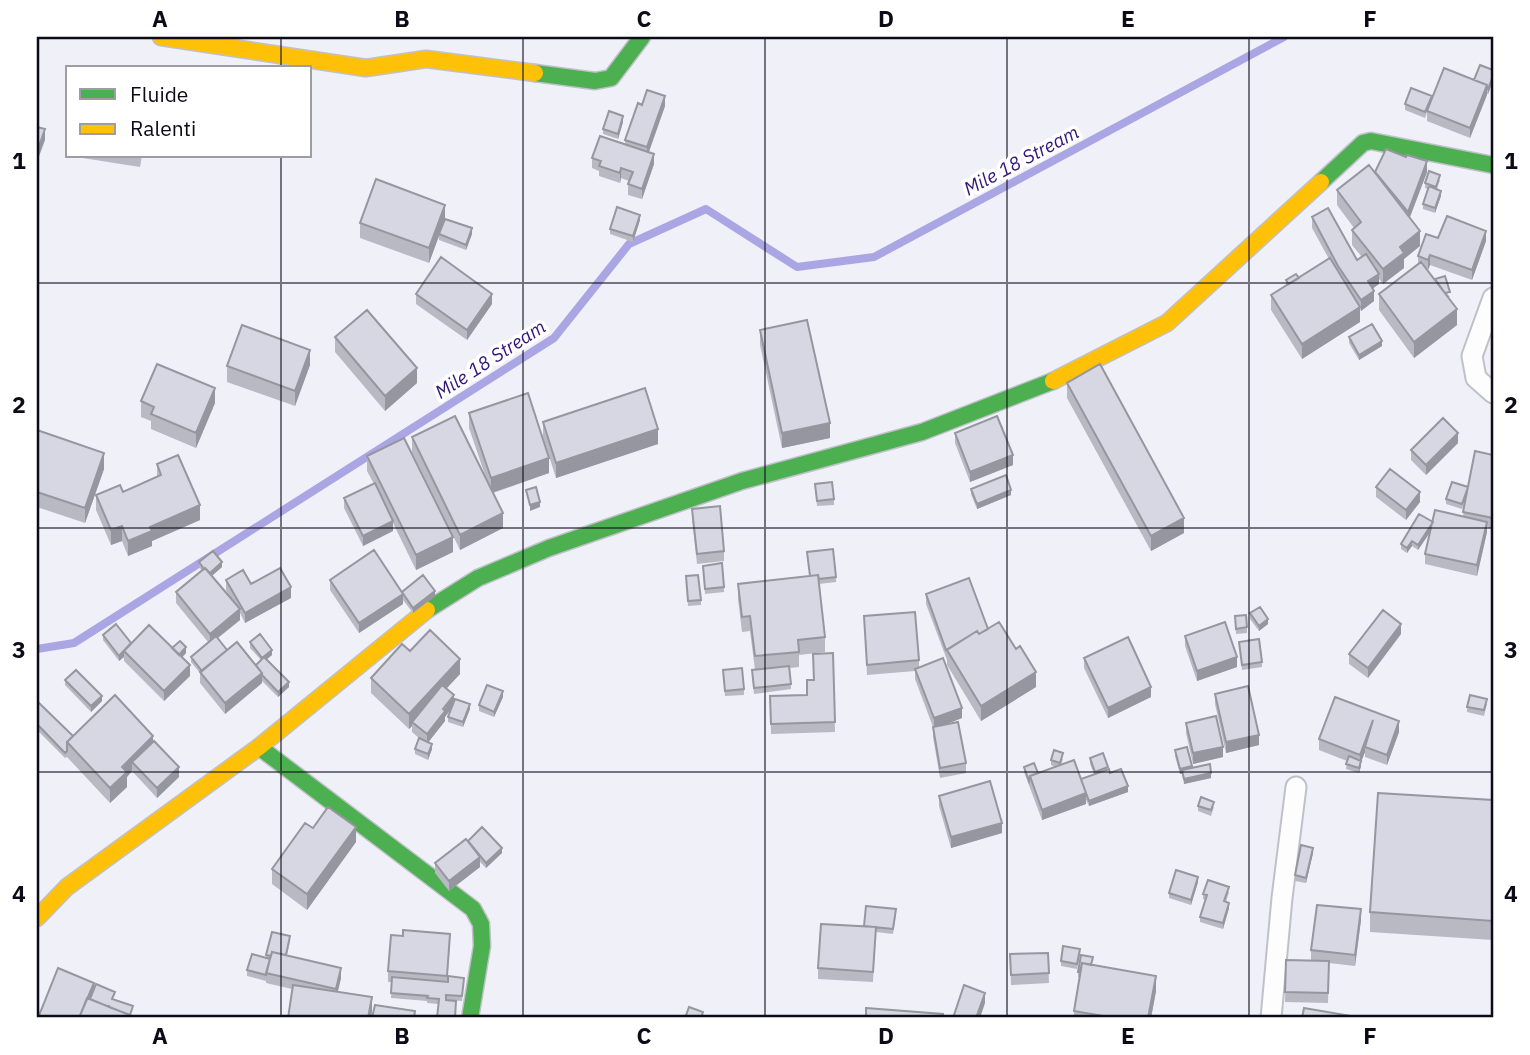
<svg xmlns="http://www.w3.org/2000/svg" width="1530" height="1055" font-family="'IBM Plex Sans',sans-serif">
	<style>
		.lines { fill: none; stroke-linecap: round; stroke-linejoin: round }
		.stream { stroke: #aaa5e3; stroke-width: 8 }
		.street-casing { stroke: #c0c0ca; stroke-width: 23 }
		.fast-casing { stroke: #c0c0ca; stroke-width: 19 }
		.slow-casing { stroke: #c0c0ca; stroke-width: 19 }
		.street { stroke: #fdfdfe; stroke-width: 19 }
		.fast { stroke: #4caf50; stroke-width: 16 }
		.slow { stroke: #ffc107; stroke-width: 16 }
		.wall { fill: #b9b9c4 }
		.shaded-wall { fill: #9696a0 }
		.building { fill: #d7d7e4; stroke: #9696a0; stroke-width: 2 }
		.grid { fill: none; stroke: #0c0b17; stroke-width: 2; stroke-opacity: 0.55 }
		.labels { text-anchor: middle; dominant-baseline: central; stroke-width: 7; stroke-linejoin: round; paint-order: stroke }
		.water-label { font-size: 19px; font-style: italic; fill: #32167a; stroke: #fff }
		.neatline { fill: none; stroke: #0c0b17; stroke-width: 2.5 }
		.grid-label { font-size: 23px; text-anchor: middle; font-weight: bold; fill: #0c0b17 }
	</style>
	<rect width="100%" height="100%" fill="#f0f0f8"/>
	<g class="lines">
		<path class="stream" d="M37 649 74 643 554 338 629 244 706 209 797 267 874 257 1284 37"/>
		<g class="street-casing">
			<path id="street" d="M1493 298 1472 356 1476 378 1493 393
				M1271 1018 1282 898 1296 787"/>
		</g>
		<g class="fast-casing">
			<path id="fast" d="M535 73 595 81 611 78 642 37
				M1321 182 1363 143 1371 141 1493 165
				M427 610 478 578 549 548 742 481 922 432 1053 381
				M259 747 473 909 481 924 482 946 470 1018"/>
		</g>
		<g class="slow-casing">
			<path id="slow" d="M161 37 366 68 426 59 535 73
				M1053 381 1167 323 1321 182
				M37 918 67 887 259 747 427 610"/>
		</g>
		<use href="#street" class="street"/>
		<use href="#fast" class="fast"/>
		<use href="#slow" class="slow"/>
	</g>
	<path class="wall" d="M1493 70V81L1488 94H1487L1470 138 1427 121V112L1425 118 1405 110V104L1432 101Z
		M642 105 665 106 649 152 654 164 642 199 628 195V184L629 181 621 178 620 183 599 176V171L592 168V158L625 144V140Z
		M623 122 618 139 603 134V129Z
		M76 156H142L140 167 76 157Z
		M1375 172H1427L1410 217 1420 246 1404 259V268L1383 284 1379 279V284L1373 288 1374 301 1361 311 1360 309V322L1302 359 1271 310V295L1286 286V280L1299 278 1329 259 1312 228V217L1357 260 1362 257 1352 245V230L1354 228 1337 205V190Z
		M1440 180 1437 189 1441 196 1435 213 1423 209V204L1428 189 1425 188V183Z
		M445 219 472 234 466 250 439 240V235L429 263 360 238V223Z
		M640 220 633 242 610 234V229Z
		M1438 238 1486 241 1472 280 1430 265 1428 270 1450 297H1448L1457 325 1414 358 1379 310V294L1418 264V256Z
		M416 294 492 304 467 340 416 304Z
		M760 330 830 438 782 448 760 345Z
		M335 337 417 383 385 411 335 352Z
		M1349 337 1382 346 1359 360 1349 343Z
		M310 365 295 406 227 382V366Z
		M1067 383 1184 533 1151 551 1067 398Z
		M141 401 215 403 196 448 151 429V421L141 417Z
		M469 413 549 473 493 493 503 528 460 550 412 452V437L486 478 469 428Z
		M543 422 658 444 556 478 543 437Z
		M37 430 104 469 85 523 37 507Z
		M955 433 1013 465 970 482 955 443Z
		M1458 443 1426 475 1411 460V450Z
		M1493 455V529L1487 527V532L1477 576 1425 564V554L1430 532 1418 550 1412 546 1407 553 1401 549V544L1432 522 1463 516 1466 498 1462 509 1446 504V499L1468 487Z
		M367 456 453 552 416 570 393 523V531L363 546 344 508V498L374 484 367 471Z
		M157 464 200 520 152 541V546L128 556 122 541 111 545 96 510V495L123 492 157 477Z
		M815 484 834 499V505L817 506Z
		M1376 487 1420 502 1406 520 1376 497Z
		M971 489 1011 495 977 509 971 494Z
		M692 509 724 551V561L697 564 692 519Z
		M807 552 836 577V582L819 584 825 637V652L799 655V667L790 668 791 689 754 694 752 676 755 670 750 631 742 632 738 599V584L810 576Z
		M199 562 222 567 212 576 232 600 226 590V580L251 584 291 598 245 623 240 613V620L218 638 227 650 256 665 261 660 250 648V642L272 655 267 659 289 687 278 697 262 681V683L225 714 200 683V673L191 662V657L208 642 176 603V592L202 571 199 567Z
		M703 566 724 587V592L705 594Z
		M686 576 701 600V605L688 606Z
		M330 580 402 592 435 596 413 613 403 600V604L359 633 330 590Z
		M926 594 988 629 1036 687 981 721 947 665V660L926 604Z
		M1250 613 1268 624 1259 631 1250 619Z
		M864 616 919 660V667L962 718 944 725 966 763V773L940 778 933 737V727L915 679V671L867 675Z
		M1235 616 1247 627V633L1236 634Z
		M1401 634 1368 678 1349 664V654Z
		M103 635 131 643 172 648 186 653 182 658 190 676 164 701 124 661V657L119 661 103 640Z
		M1185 636 1237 667 1197 681 1185 646Z
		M1239 642 1262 662V667L1242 670Z
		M410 651 460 674 446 689 454 702 470 709 463 727 448 722V717L452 708 445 717V721L428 742 432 749 428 760 415 754V749L420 739 412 732V726L409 729 371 693V678Z
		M833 653 835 732 771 734 770 696 807 695 814 680Z
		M1084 658 1151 697 1108 718 1084 668Z
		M723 675 744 689V695L725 696Z
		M65 680 102 701 91 712 65 685Z
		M1215 694 1259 745 1226 753 1215 704Z
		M503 697 494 717 479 711V705Z
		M37 701 73 736 153 742 179 777 157 798 132 771 127 777V787L110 803 67 757 65 758 37 730Z
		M1487 704 1484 716 1467 712V707Z
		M1186 723 1223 757 1193 764 1186 733Z
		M1399 732 1387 765 1365 757V752L1361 762V766L1359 773 1346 769 1347 761 1319 750V739Z
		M1175 750 1192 768 1211 778 1184 784 1182 774H1180L1175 756Z
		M1090 758 1108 769 1128 792 1089 806 1086 800V804L1042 820 1024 772V767L1038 773 1055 767 1051 765V760L1063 759 1061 765 1081 779 1094 774 1090 764Z
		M939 796 1002 833 951 848 939 806Z
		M1493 800V940L1370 932V912Z
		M1198 806 1214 807 1211 816 1198 811Z
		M468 841 502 853 486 868 480 862V867L449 891 435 873V863Z
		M356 842 307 910 272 884V869Z
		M1313 853 1306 883 1295 881V875Z
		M1198 882 1191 905 1169 898V893Z
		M1229 892 1226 902 1229 908 1223 929 1200 922V917L1205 900 1203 899V894Z
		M896 914 893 934 876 932 873 982 818 979V968L864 926Z
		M1361 920 1355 966 1329 963 1328 1003 1285 1002 1286 960 1311 961V950Z
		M290 941 287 955 341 978 338 991 372 1012 292 989 266 983V979V981L247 976V970L266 958V955Z
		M450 944 447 982 464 978 462 1001 446 1000 438 1004 427 1003V1001L391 998 392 982H388V971Z
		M1048 953 1049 983 1011 985 1010 954Z
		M1080 954 1077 969 1061 966V961Z
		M1078 972 1156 991 1151 1018H1074V1011L1079 977H1078Z"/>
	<path class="shaded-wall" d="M1493 76V81L1488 94V89Z
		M1487 85V95L1470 138V128Z
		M665 96V106L647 157V147Z
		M623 116V122L618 139V134Z
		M45 129V140L38 159V149Z
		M654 154V164L642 199V189Z
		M1427 161V172L1408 222V212Z
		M621 168V178L620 183V173Z
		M1441 191V196L1435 213V208Z
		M445 205V220L429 263V248Z
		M640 215V220L633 242V236Z
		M472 228V234L466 250V245Z
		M1420 231V246L1404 259V268L1383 284V269L1400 247Z
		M1486 231V241L1472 280V270Z
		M1430 255V265L1428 270V260Z
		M1379 274V284L1368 292V281Z
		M1374 291V301L1361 311V300Z
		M492 294V304L467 340V330Z
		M1360 307V322L1302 359V344Z
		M1457 309V325L1414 358V342Z
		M1382 341V346L1359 360V355Z
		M310 350V365L295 406V391Z
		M417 368V383L385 411V396Z
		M215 388V403L196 448V433Z
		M830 423V438L782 448V433Z
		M658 429V444L556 478V463Z
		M1458 433V443L1426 475V465Z
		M104 453V469L85 523V508Z
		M1013 455V465L970 482V472Z
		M549 458V473L491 493V478Z
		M1011 490V495L977 509V504Z
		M1420 492V502L1406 520V510Z
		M540 502V507L530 511V505Z
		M200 505V520L152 541V546L128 556V541L150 527Z
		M503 513V528L460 550V535Z
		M1184 518V533L1151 551V536Z
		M393 521V531L363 546V536Z
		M1433 522V528L1418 550V545Z
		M1487 522V532L1477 576V565Z
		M122 526V541L111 545V530Z
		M453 537V552L416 570V555Z
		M1412 541V546L1407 553V548Z
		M222 562V567L208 579V574Z
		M291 587V598L245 623V613Z
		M435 591V596L413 613V608Z
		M403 594V604L359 633V623Z
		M240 609V620L210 644V634Z
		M1268 619V624L1259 631V626Z
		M1401 624V634L1368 678V668Z
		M186 647V653L179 660V655Z
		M272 650V655L262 663V658Z
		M124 652V657L119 661V656Z
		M1237 657V667L1197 681V671Z
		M460 659V674L414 723 412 722V726L409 729V714Z
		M190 665V676L164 701V691Z
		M1036 672V687L981 721V706Z
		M262 673V683L225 714V703Z
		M289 682V687L278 697V692Z
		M1151 687V697L1108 718V708Z
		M503 691V697L494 717V712Z
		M454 695V705L445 717V721L427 744V734Z
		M102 696V701L91 712V706Z
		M470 704V709L463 727V722Z
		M962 708V718L934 729V718Z
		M1373 720 1365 747V752L1361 762V766L1359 773 1360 755Z
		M1399 721V732L1387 765V755Z
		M1259 735V745L1226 753V742Z
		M153 736V751L132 762V771L127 777V787L110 803V788L122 767Z
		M432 744V749L428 760V754Z
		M1223 747V757L1193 764V753Z
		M1192 766V771L1182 770V774H1180V769Z
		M179 767V777L157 798V788Z
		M1211 773V778L1184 784V779Z
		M1128 786V792L1089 806V801Z
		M1086 793V804L1042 820V810Z
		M1002 823V833L951 848V837Z
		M356 827V842L307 910V894Z
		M502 848V853L486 868V863Z
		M1313 848V853L1306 883V878Z
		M480 857V867L449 891V881Z
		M1198 877V882L1191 905V900Z
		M1229 903V908L1223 929V923Z
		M1361 909V920L1355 966V955Z
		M341 968V978L336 999V989Z
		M1156 976V991L1151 1018H1148Z
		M94 983V993L80 1018Z
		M985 993V1003L980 1018H976Z
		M372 997V1012L371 1018H368Z"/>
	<path class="building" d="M1480 65 1493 70V76L1488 89 1487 88V85L1474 80Z
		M1444 68 1487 85 1470 128 1427 111Z
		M1411 88 1432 96 1425 112 1405 104Z
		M647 90 665 96 647 147 625 140 638 103 642 105Z
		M609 111 623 116 618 134 603 129Z
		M37 127 45 129 38 149H37Z
		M600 136 654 154 642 189 628 184 633 172 621 168 620 173 599 166 601 161 592 158Z
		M1386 149 1406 157 1407 155 1427 161 1408 212 1375 172Z
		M1369 165 1420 231 1400 247 1404 253 1383 269 1352 230 1361 222 1337 190Z
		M1429 171 1440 175 1436 187 1425 183Z
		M376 179 445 205 429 248 360 223Z
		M1429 186 1441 191 1435 208 1423 204Z
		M617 207 640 215 633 236 610 229Z
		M1328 208 1357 260 1366 254 1379 274 1368 281 1374 291 1361 300 1338 266 1312 217Z
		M1447 216 1486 231 1472 270 1430 255 1428 260 1418 256 1426 234 1438 238Z
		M445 219 472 228 466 245 439 234Z
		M441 257 492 294 467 330 416 294Z
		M1330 258 1360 307 1302 344 1271 295Z
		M1421 262 1457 309 1414 342 1379 294Z
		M1296 274 1299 278 1289 284 1286 280Z
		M1445 276 1450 292 1445 293 1435 279Z
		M367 310 417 368 385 396 335 337Z
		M807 320 830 423 782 433 760 330Z
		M1372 324 1382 341 1359 355 1349 337Z
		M242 325 310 350 295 391 227 366Z
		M157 364 215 388 196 433 151 414 154 407 141 401Z
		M1100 364 1184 518 1151 536 1067 383Z
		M645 388 658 429 556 463 543 422Z
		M528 393 549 458 491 478 469 413Z
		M455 416 503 513 460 535 412 437Z
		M997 416 1013 455 970 472 955 433Z
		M1443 418 1458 433 1426 465 1411 450Z
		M37 430 104 453 85 508 37 492Z
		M404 438 453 537 416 555 367 456Z
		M1475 451 1493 455V518L1463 512Z
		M178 455 200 505 150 527 152 531 128 541 122 526 111 530 96 495 120 485 123 492 161 475 157 464Z
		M1390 469 1420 492 1406 510 1376 487Z
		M1006 475 1011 490 977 504 971 489Z
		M832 482 834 499 817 501 815 484Z
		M1452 482 1468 487 1462 504 1446 499Z
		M375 483 393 521 363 536 344 498Z
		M536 487 540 502 530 505 526 490Z
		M720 506 724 551 697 554 692 509Z
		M1435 510 1487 522 1477 565 1425 554Z
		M1419 514 1433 522 1418 545 1412 541 1407 548 1401 544Z
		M833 549 836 577 819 579 818 575 810 576 807 552Z
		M374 550 403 594 359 623 330 580Z
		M213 551 222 562 210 573 205 568 204 569 199 562Z
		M722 563 724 587 705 589 703 566Z
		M205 568 240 609 210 634 176 592Z
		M280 568 291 587 245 613 226 580 243 570 251 584Z
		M423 575 435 591 413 608 402 592Z
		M698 575 701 600 688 601 686 576Z
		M818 575 825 637 798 640 799 652 755 656 750 616 742 617 738 584Z
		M969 578 988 629 979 634 977 631 946 650 926 594Z
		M1260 607 1268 619 1259 626 1250 613Z
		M1383 610 1401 624 1368 668 1349 654Z
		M915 612 919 660 867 665 864 616Z
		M1246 615 1247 627 1236 629 1235 616Z
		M999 622 1016 649 1020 646 1036 672 981 706 947 650 977 631 979 634Z
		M1225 622 1237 657 1197 671 1185 636Z
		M116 624 131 643 119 656 103 635Z
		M149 625 190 665 164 691 124 651Z
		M430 630 460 659 409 714 371 678 402 644 410 651Z
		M260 634 272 650 262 658 250 642Z
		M216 636 227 650 202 671 191 657Z
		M1128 637 1151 687 1108 708 1084 658Z
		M1259 639 1262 662 1242 665 1239 642Z
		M180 641 186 647 179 655 172 648Z
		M237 642 262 673 225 703 200 672Z
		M833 653 835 722 771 724 770 696 807 695V680H814L813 654Z
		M264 657 289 682 278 692 262 675V673L256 665Z
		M943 658 962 708 934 718 915 669Z
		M789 666 791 684 754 688 752 670Z
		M742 668 744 689 725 691 723 670Z
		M76 670 102 696 91 706 65 680Z
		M442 685 454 695 443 709 445 711 427 734 412 722Z
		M487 685 503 691 494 712 479 705Z
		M1248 686 1259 735 1226 742 1215 694Z
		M115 695 153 736 122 767 127 772 110 788 67 742Z
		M1470 695 1487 699 1484 710 1467 707Z
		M1335 697 1399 721 1387 755 1365 747 1373 720 1360 755 1319 739Z
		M455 699 470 704 463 722 448 717Z
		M37 701 73 736 67 742V751L65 753 37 724Z
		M1216 716 1223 747 1193 753 1186 723Z
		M958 722 966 763 940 768 933 727Z
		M419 738 432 744 428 754 415 749Z
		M154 741 179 767 157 788 132 762Z
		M1187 747 1192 766 1180 769 1175 750Z
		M1054 750 1063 753 1060 763 1051 760Z
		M1103 753 1108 767 1095 772 1090 758Z
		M1349 756 1361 761 1359 768 1346 764Z
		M1074 760 1086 793 1042 810 1030 776Z
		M1034 763 1038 773 1030 776 1029 781 1024 767Z
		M1210 764 1211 773 1184 779 1182 770Z
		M1109 769 1110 773 1121 769 1128 786 1089 801 1081 779Z
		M990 781 1002 823 951 837 939 796Z
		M1378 793 1493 800V921L1370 912Z
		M1201 797 1214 802 1211 810 1198 806Z
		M328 807 356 827 307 894 272 869 305 823 313 828Z
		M482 827 502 848 486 863 468 841Z
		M466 839 480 857 449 881 435 863Z
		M1301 845 1313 848 1306 878 1295 875Z
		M1176 870 1198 877 1191 900 1169 893Z
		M1208 880 1229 887 1224 901 1229 903 1223 923 1200 917 1207 895 1203 894Z
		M1317 905 1361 909 1355 955 1311 950Z
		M866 906 896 909 893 929 864 926Z
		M821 924 876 927 873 972 818 968Z
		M403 930 450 934 447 976 388 971 391 935 403 936Z
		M272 932 290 936 286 955 272 952 271 956 266 955Z
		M1063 946 1080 949 1077 964 1061 961Z
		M272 952 341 968 336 989 266 973Z
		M1048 953 1049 973 1011 975 1010 954Z
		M252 954 270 959 266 975 247 970Z
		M1081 955 1093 957 1091 965 1082 963 1080 972H1078Z
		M1286 960 1329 961 1328 993 1285 992Z
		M1082 963 1156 976 1148 1018H1115L1074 1011Z
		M58 968 94 983 79 1018H38Z
		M448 976 464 978 462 996 446 995V1000L456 1001 455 1018H437L439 999 427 998 428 996 391 993 392 977 448 982Z
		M96 984 115 992 112 999 133 1006 130 1015 109 1007V1005V1007L90 999Z
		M293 985 372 997 368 1018H288Z
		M964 985 985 993 976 1018H953Z
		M87 998 137 1018H79Z
		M375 1005 415 1011 414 1018H372Z
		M689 1007 703 1012 701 1018H685Z
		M866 1008 943 1014 942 1018H866Z
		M1304 1008 1357 1017V1018H1302Z"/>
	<path class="grid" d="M281 37V68M523 37V1018M765 37V1018M1007 37V1018M1249 37V1018M281 156V1018M37 283H1493M37 528H1493M37 772H1493"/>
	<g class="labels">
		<g class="water-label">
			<text transform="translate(1021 160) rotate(-28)">Mile 18 Stream</text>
			<text transform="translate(490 359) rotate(-33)">Mile 18 Stream</text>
		</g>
	</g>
	<rect width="1530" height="1055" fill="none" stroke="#ffffff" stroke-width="77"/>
	<rect x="66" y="66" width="245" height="91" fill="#ffffff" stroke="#9e9da2" stroke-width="2"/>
	<rect x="80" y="89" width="35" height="10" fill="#4caf50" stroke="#9e9da2" stroke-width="2"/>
	<text x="130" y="102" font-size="21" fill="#0c0b17">Fluide</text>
	<rect x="80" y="124" width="35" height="10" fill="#ffc107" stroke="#9e9da2" stroke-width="2"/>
	<text x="130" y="136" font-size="21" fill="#0c0b17">Ralenti</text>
	<rect x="38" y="38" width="1454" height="978" class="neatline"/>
	<g class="grid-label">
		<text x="160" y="27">A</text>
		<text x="402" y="27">B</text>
		<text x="644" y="27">C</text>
		<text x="886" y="27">D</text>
		<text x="1128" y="27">E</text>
		<text x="1370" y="27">F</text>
		<text x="19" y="169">1</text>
		<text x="1511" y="169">1</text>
		<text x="19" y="413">2</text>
		<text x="1511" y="413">2</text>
		<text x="19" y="658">3</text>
		<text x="1511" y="658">3</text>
		<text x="19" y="902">4</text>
		<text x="1511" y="902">4</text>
		<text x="160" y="1044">A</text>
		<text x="402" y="1044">B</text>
		<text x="644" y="1044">C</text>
		<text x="886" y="1044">D</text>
		<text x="1128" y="1044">E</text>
		<text x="1370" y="1044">F</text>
	</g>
</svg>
